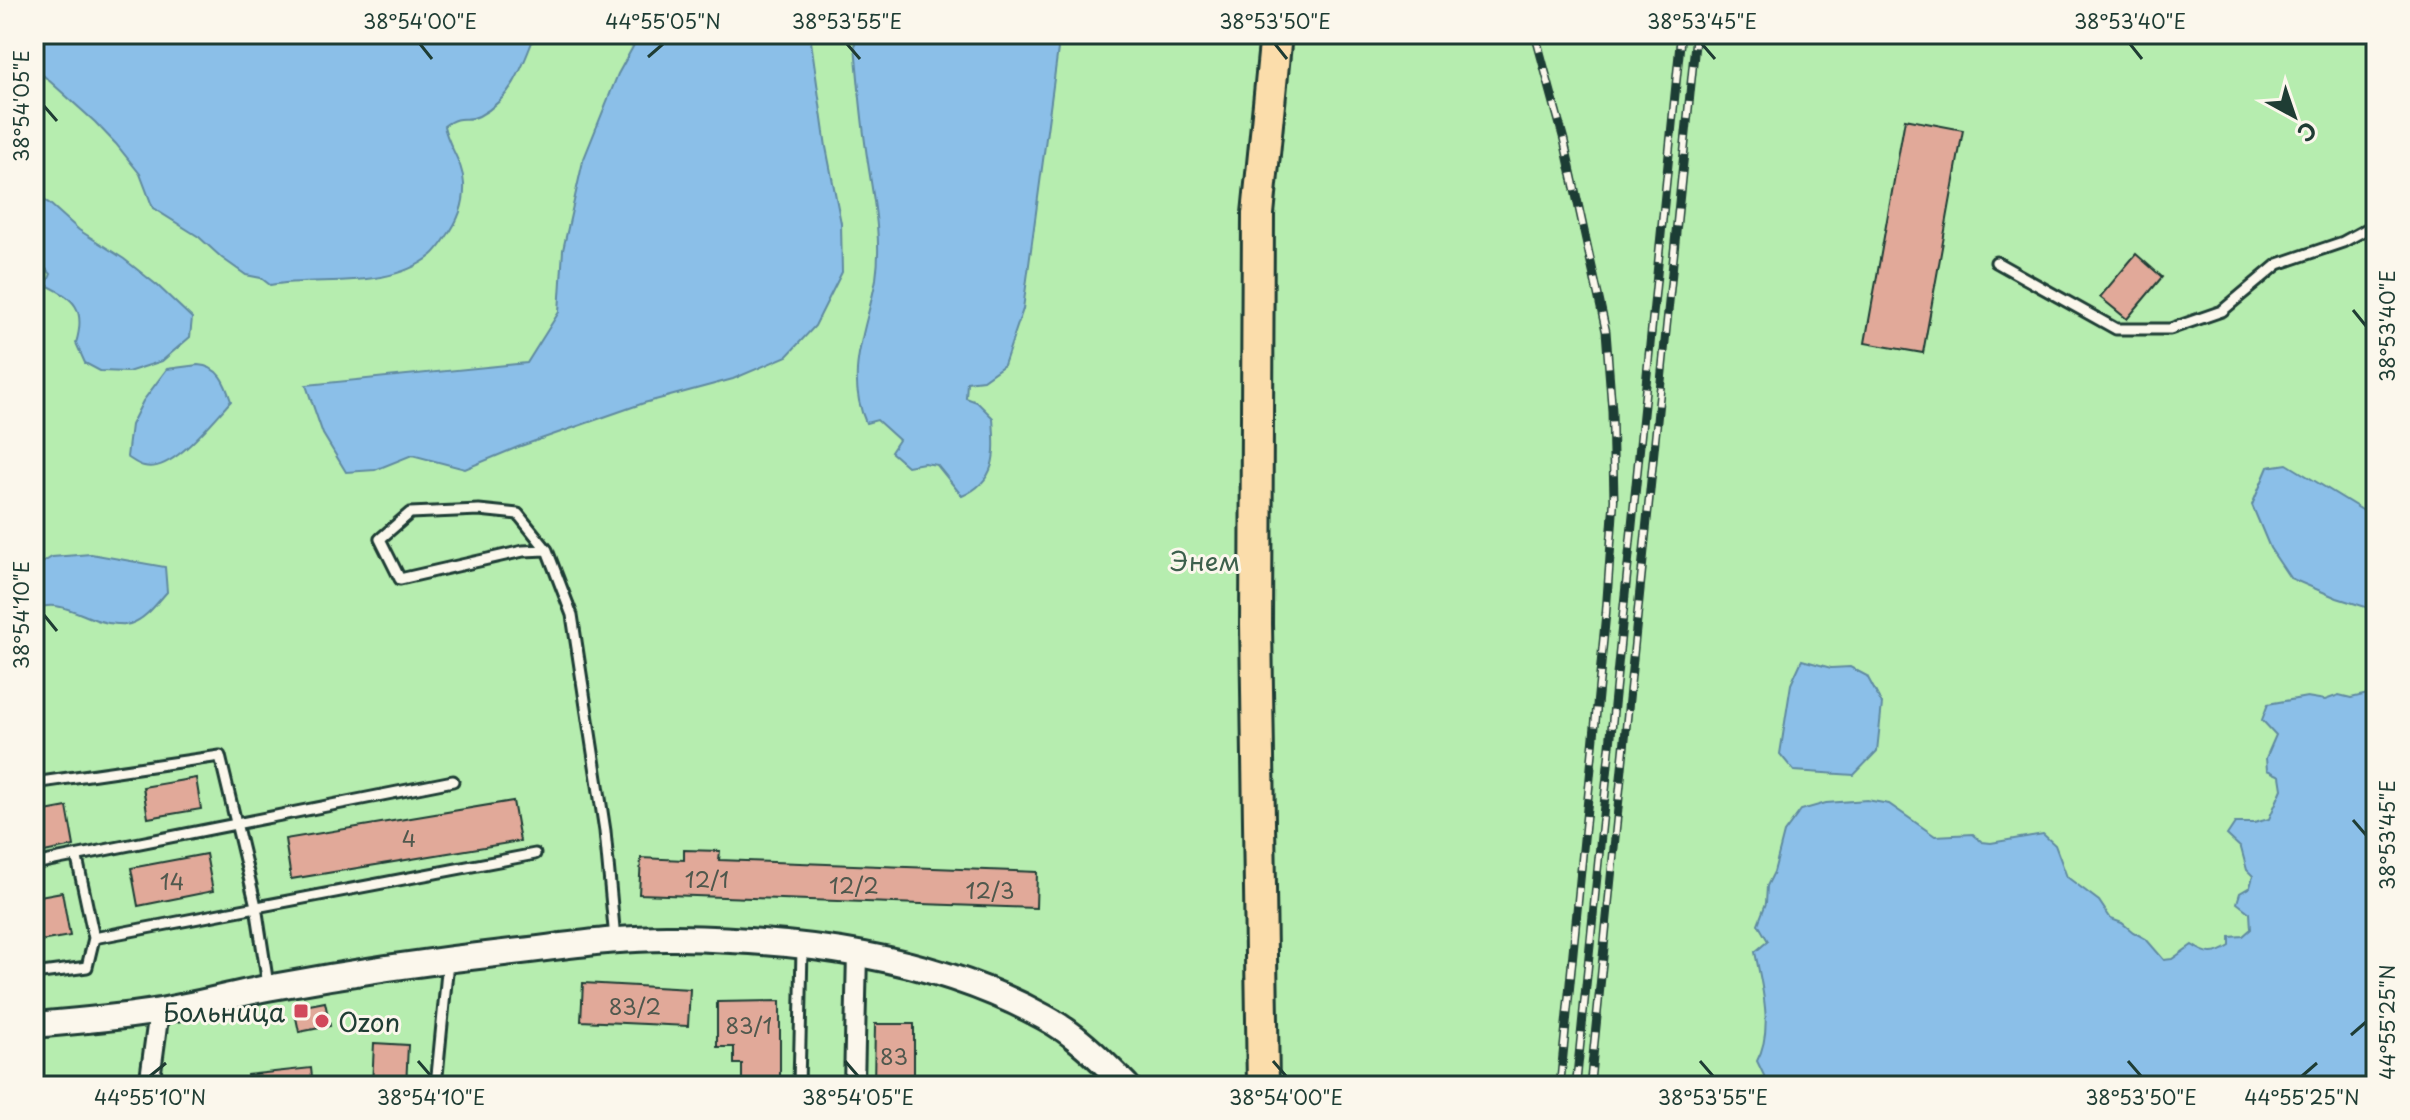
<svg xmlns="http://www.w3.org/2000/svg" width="2410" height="1120" font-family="'Playpen Sans',sans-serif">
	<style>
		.green { fill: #b6edaf; stroke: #6a9572; stroke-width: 2 }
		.water { fill: #8bbfe8; stroke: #608ba0; stroke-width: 2 }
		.building { fill: #e1a999; stroke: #1f3d34; stroke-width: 2 }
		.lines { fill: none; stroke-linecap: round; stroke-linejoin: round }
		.service-casing { stroke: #1f3d34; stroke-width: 15 }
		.minor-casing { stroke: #1f3d34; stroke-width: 24 }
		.tertiary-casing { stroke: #1f3d34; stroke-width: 30 }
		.trunk-casing { stroke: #1f3d34; stroke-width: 36 }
		.service { stroke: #fbf7ec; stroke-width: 9 }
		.minor { stroke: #fbf7ec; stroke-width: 18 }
		.tertiary { stroke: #fbf7ec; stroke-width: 24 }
		.trunk { stroke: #fbddab; stroke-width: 30 }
		.rail-casing { stroke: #1f3d34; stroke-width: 9 }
		.rail { stroke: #fbf7ec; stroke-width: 6; stroke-dasharray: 18; stroke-linecap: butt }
		.ticks { fill: none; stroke: #1f3d34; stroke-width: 3 }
		.poi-dot { fill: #d1495b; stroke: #fbf7ec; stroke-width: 3 }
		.labels { text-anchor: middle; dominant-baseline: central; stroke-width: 6; stroke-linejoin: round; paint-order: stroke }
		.number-label { font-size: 22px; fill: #50584d }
		.park-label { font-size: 26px; fill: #3d604d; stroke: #fbf7ec }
		.poi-label { font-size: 26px; fill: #1f3d34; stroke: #fbf7ec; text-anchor: end }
		.neatline { fill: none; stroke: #1f3d34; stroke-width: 3 }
		.ticks-label { font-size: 20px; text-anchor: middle; fill: #1f3d34 }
	</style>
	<rect width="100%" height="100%" fill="#f3e0d3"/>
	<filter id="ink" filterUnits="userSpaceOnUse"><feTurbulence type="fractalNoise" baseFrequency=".0125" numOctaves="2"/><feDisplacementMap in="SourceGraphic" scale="16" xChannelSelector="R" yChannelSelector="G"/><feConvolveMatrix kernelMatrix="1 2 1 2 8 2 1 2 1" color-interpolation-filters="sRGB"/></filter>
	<g filter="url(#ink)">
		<path class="green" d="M34 34H2376V1086H34Z"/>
		<path class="water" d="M34 34H535C523 66 512 99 479 116 465 123 462 113 444 126 448 146 463 162 464 184 465 202 458 221 447 236 443 242 438 250 432 255 388 291 322 276 270 285L261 278 246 275 222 258 199 237 153 208 140 174 116 144 95 122 34 67Z
			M640 34H810L826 147 841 223 842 272 815 326 787 356 733 379 644 403 518 447 465 469 412 455 375 470 346 472 323 434 306 385 527 363 559 312 563 250 583 161 618 74Z
			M854 34H1060L1023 309 1004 365 983 380 967 382 966 398 977 402 993 418C995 452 999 480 962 496L937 465 924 463 907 466 891 452 899 440 877 420 866 423C844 372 867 329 876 279 882 239 874 202 868 163 861 120 858 77 854 34Z
			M34 195 49 203 79 230 124 259 158 286 192 318 190 337 162 361 128 372 100 371 85 363 76 343C86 310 75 298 46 285L51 274 34 257Z
			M198 365C219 366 225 383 231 401 213 420 172 474 144 466 138 465 132 460 127 457L131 425 143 401 167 369Z
			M2287 464 2369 514 2376 516V594L2372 609 2337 598 2290 578 2270 548 2252 505 2268 467Z
			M91 554 165 567 167 592C157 603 145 620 130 624 129 625 118 624 117 624 86 623 65 597 34 609V562L42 563 52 557Z
			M1802 660 1831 668 1850 667 1867 676 1882 704 1877 751 1854 775 1794 771 1780 754 1791 684Z
			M2376 692V1086H1769L1757 1061C1774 1030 1762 986 1755 952L1768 941 1758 924 1766 903 1767 886 1774 872 1784 833 1801 810 1826 803 1867 800 1889 804 1935 836 1973 834 1982 842 1991 843 2043 834 2055 845 2067 877 2099 901 2111 919 2122 923 2133 932 2146 939 2164 960 2172 959 2192 945C2207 955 2215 956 2230 946V937L2243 936 2251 929 2250 913 2237 903 2240 893 2250 887 2253 876 2247 870 2241 848 2227 835 2235 823H2254L2269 819 2282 789 2280 776 2267 770 2266 758 2276 735 2262 720 2268 704 2307 697 2325 700 2339 695 2351 698Z"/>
		<path class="building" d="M1905 119 1963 130 1923 353 1865 343Z
			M2136 254 2162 277 2127 319 2100 297Z
			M196 778 201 809 148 818 143 787Z
			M513 801 520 841 291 879 285 839Z
			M67 807 74 846 34 854V813Z
			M684 850 720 851 719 860 1037 872 1036 908 639 894 641 858 684 860Z
			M206 854 213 891 138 906 131 868Z
			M62 892 70 936 34 942V897Z
			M583 983 690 989 688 1026 581 1021Z
			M780 1001V1086H742V1064H734V1047H717V1002Z
			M325 1002 330 1026 299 1032 294 1008Z
			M875 1024H914V1086H874Z
			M374 1043 408 1045 406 1086H372Z
			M311 1068 313 1086H248L247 1075Z"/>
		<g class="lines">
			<g class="service-casing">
				<path id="service" d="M1996 262 2116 329H2170L2222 311 2278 264 2343 242 2376 224
					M547 550 518 514 479 510 410 513 380 539 400 579 523 551 547 550 572 615 605 831 615 939
					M34 783 220 756 256 906 268 985
					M77 858 94 938 535 854
					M34 864 453 781
					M34 974 87 967 94 938
					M436 1086 448 962
					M799 1086 802 949"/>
			</g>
			<g class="minor-casing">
				<path id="minor" d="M149 1086 159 1011
					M854 1086 857 953"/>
			</g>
			<g class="tertiary-casing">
				<path id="tertiary" d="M34 1025C76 1021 119 1018 160 1011 196 1005 231 995 267 988 348 973 430 961 512 952 566 946 620 937 675 938 800 940 932 955 1044 1017 1076 1034 1101 1060 1127 1086"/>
			</g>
			<g class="trunk-casing">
				<path id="trunk" d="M1263 1086 1256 624 1258 214 1276 34"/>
			</g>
			<use href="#service" class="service"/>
			<use href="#minor" class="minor"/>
			<use href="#tertiary" class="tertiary"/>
			<use href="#trunk" class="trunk"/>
			<g class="rail-casing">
				<path id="rail" d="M1535 34 1564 140 1606 331 1612 411 1614 500 1606 613 1560 1086
					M1576 1086 1681 34
					M1590 1086 1696 34"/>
			</g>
			<use href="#rail" class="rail"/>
		</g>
	</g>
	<path class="ticks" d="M420 44 432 59M847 44 860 59M1275 44 1287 59M1702 44 1715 59M2130 44 2142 59M648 57 663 44M44 106 57 121M2353 310 2366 326M44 615 57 631M2353 820 2366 835M2351 1035 2366 1022M418 1061 431 1076M845 1061 858 1076M1273 1061 1286 1076M1700 1061 1713 1076M2128 1061 2141 1076M150 1076 166 1063M2302 1076 2317 1063"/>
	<g class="poi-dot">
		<rect x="293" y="1003" width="16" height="16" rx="4"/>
		<circle cx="322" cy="1021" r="8"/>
	</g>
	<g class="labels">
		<g class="number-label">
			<text x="409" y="837">4</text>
			<text x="707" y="878">12/1</text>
			<text x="172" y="880">14</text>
			<text x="854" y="884">12/2</text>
			<text x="990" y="889">12/3</text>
			<text x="635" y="1005">83/2</text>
			<text x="749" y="1024">83/1</text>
			<text x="894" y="1055">83</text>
		</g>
		<g class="park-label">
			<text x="1205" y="560">Энем</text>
		</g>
		<g class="poi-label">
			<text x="285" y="1011">Больница</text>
			<text x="338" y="1021" text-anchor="start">Ozon</text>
		</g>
	</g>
	<rect width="2410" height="1120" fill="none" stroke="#fbf7ec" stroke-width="88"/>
	<g transform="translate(2294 116) rotate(140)" stroke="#fbf7ec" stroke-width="6" paint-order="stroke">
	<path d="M0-6L14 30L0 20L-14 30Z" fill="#1f3d34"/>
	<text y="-12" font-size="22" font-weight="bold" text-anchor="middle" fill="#1f3d34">С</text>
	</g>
	<rect x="44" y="44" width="2322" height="1032" class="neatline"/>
	<g class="ticks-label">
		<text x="420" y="29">38°54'00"E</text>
		<text x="663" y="29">44°55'05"N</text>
		<text x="847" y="29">38°53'55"E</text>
		<text x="1275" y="29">38°53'50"E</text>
		<text x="1702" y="29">38°53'45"E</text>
		<text x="2130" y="29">38°53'40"E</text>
		<text transform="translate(22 106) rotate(-90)" y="7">38°54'05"E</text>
		<text transform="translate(2388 326) rotate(-90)" y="7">38°53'40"E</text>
		<text transform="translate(22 615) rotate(-90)" y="7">38°54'10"E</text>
		<text transform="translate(2388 835) rotate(-90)" y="7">38°53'45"E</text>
		<text transform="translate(2388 1022) rotate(-90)" y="7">44°55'25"N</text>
		<text x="150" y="1105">44°55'10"N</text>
		<text x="431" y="1105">38°54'10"E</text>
		<text x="858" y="1105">38°54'05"E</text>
		<text x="1286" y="1105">38°54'00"E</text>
		<text x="1713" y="1105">38°53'55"E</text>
		<text x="2141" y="1105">38°53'50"E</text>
		<text x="2302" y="1105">44°55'25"N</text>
	</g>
</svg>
